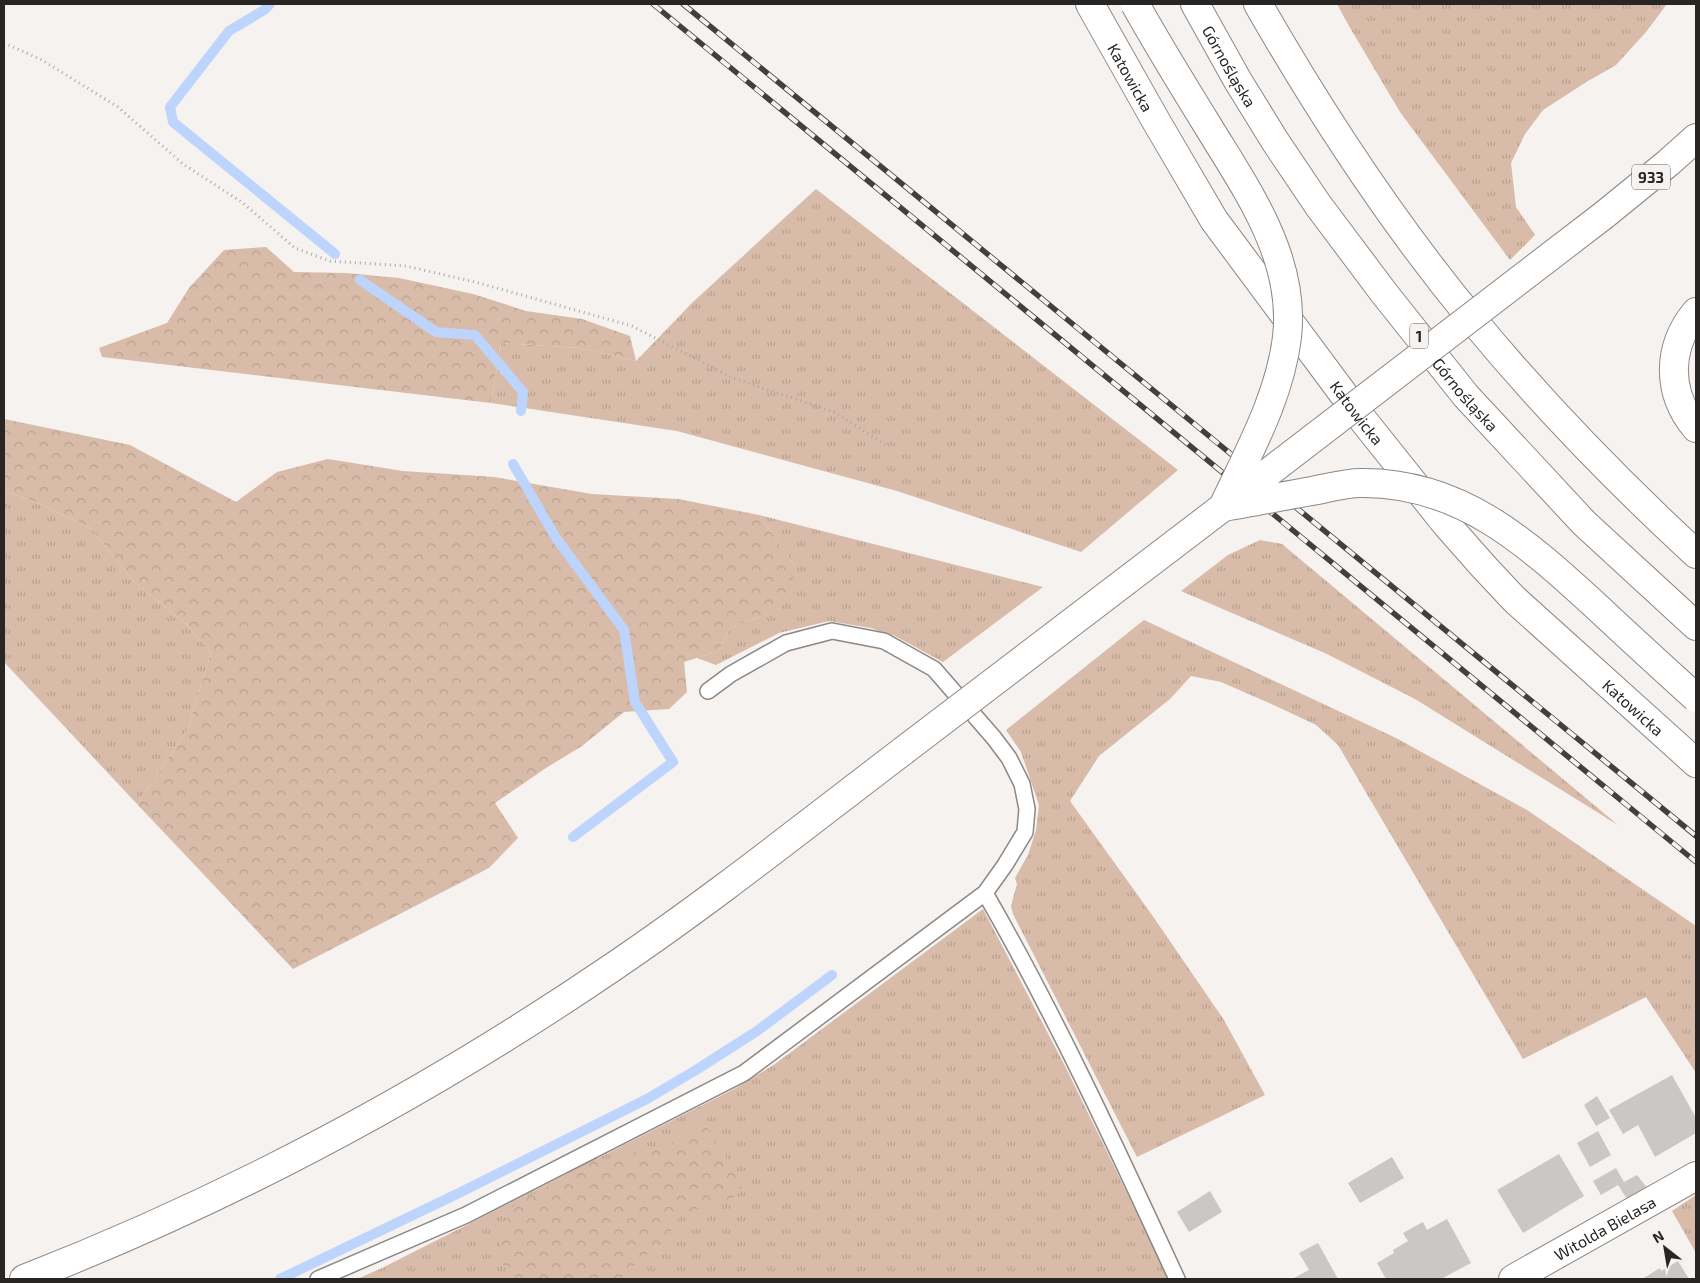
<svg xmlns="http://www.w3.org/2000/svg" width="1700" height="1283" font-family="'Exo 2',sans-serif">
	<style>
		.grass { fill: url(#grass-tufts) }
		.forest { fill: url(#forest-crowns) }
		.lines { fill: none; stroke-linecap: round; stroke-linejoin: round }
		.stream { stroke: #bdd4fc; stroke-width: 10 }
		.building { fill: #cac7c5 }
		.lane-casing { stroke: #8b8886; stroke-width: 18 }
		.street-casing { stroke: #8b8886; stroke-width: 30 }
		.secondary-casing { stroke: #8b8886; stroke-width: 30 }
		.primary-casing { stroke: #8b8886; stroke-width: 30 }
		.path { stroke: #aaa8a5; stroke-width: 3; stroke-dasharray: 1 4; stroke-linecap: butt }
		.lane { stroke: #fff; stroke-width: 15 }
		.street { stroke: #fff; stroke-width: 28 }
		.secondary { stroke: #fff; stroke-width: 28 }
		.primary { stroke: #fff; stroke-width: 28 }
		.rail-casing { stroke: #42403f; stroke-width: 5.5 }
		.rail { stroke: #f5f2ef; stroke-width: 4; stroke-dasharray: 11; stroke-linecap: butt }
		.secondary-bridge-casing { stroke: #8b8886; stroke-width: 30; stroke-linecap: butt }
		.primary-bridge-casing { stroke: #8b8886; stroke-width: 30; stroke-linecap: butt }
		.secondary-bridge { stroke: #fff; stroke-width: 28 }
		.primary-bridge { stroke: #fff; stroke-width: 28 }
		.labels { text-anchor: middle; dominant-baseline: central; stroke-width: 4; stroke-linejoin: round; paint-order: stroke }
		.shield { fill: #f5f2ef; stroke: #656362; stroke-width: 1 }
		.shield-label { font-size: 15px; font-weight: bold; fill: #272625 }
		.street-label { font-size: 16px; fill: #272625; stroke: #f5f2ef }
	</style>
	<defs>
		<pattern id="grass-tufts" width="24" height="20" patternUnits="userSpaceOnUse" patternTransform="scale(1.25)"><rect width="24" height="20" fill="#d8bba8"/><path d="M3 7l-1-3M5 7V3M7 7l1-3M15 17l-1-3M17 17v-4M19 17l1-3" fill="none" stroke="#b9a190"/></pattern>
		<pattern id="forest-crowns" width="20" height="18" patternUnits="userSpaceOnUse" patternTransform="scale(1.25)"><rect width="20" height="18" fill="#d8bba8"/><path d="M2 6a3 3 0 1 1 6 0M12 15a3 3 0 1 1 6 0" fill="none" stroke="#b9a190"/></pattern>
	</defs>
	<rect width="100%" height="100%" fill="#f5f2ef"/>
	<path class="grass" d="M1337 4H1667L1646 32 1616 65 1588 81 1543 110 1525 134 1511 163 1516 207 1535 235 1510 260 1400 112 1349 26Z
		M816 189 1178 470 1081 552 897 491 677 431 491 403 501 343 581 348 636 361 693 302Z
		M4 491 33 501 91 528 133 581 186 624 211 652 188 729 137 804 4 662Z
		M759 515 1043 587 943 662 895 636 871 628 829 621 779 633 716 665 697 658 719 651 731 627 760 617 796 568Z
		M1260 540 1282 544 1618 825 1415 699 1327 654 1181 591 1228 555Z
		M1144 620 1396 738 1527 810 1696 926V1073L1646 997 1523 1059 1338 745 1316 725 1278 707 1221 682 1191 676 1170 699 1099 756 1070 801 1152 915 1224 1020 1265 1095 1137 1157 1013 914 1011 906 1017 884 1015 878 1028 855 1036 830 1039 805 1021 752 1006 730Z
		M983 909 1066 1068 1169 1279H357L382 1268 734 1089 775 1064Z
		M1696 1195V1253L1672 1211Z"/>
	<path class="forest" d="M266 247 294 272 346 273 399 278 473 294 526 311 582 319 630 336 636 361 581 348 501 343 491 403 102 357 99 348 167 323 189 288 224 250Z
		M4 419 130 445 236 502 277 472 328 459 403 471 494 477 592 494 678 499 759 515 796 568 788 597 760 617 731 627 719 651 684 662 687 692 669 709 624 712 582 746 546 768 495 803 518 838 489 868 293 969 137 804 188 729 211 652 186 624 133 581 91 528 33 501 4 491Z
		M704 1124C720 1144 732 1166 742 1190L732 1199 684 1213 659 1247 640 1259 626 1276 618 1279H511L502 1262 500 1241 507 1220 504 1215 522 1197 539 1193 593 1156 605 1163 624 1158 634 1152H641L668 1145Z"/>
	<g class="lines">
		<path class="stream" d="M270 4 264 10 229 31 170 107 173 122 335 254
			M360 280 436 332 475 335 523 392 521 411
			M513 464 556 538 624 630 635 702 673 762 573 837
			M280 1279 457 1194 647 1099 696 1070 757 1031 832 975"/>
	</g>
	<path class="building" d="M1672 1075 1696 1118V1133L1655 1157 1638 1125 1623 1134 1609 1110Z
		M1597 1096 1610 1118 1596 1126 1584 1105Z
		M1598 1131 1611 1155 1590 1167 1577 1143Z
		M1559 1154 1584 1196 1523 1233 1497 1190Z
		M1392 1157 1404 1178 1360 1203 1348 1183Z
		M1616 1168 1624 1182 1637 1175 1649 1190 1629 1202 1618 1185 1601 1195 1593 1181Z
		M1210 1191 1222 1212 1189 1232 1177 1212Z
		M1447 1219 1471 1263 1441 1279H1386L1377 1263 1394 1253 1393 1250 1408 1241 1403 1233 1423 1222 1427 1230Z
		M1318 1243 1338 1279H1292L1309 1270 1299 1253Z
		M1678 1261 1689 1279H1642L1660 1268 1661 1271Z"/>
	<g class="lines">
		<g class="lane-casing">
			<path id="lane" d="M985 893C1057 1018 1117 1149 1177 1279
				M318 1279 466 1215 744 1073 985 893 1005 865 1025 832 1027 809 1022 784 1009 758 994 738 934 669 884 641 832 631 786 643 731 674 708 691"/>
		</g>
		<g class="street-casing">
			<g id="street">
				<path d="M1696 312C1667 347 1666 392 1696 428"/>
				<path id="s1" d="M1513 1279 1696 1176"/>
			</g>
		</g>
		<g class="secondary-casing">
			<g id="secondary">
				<path id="s2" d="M1090 4 1156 121 1214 220 1359 415 1446 524 1484 567 1514 599 1696 763"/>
				<path d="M24 1279C232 1198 428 1093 613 967 712 900 807 824 903 751"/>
			</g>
		</g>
		<g class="primary-casing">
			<g id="primary">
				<path id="s3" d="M1195 4 1238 81 1275 141 1318 205 1384 293 1466 396 1584 523 1696 626"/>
				<path d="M1258 4C1321 114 1391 221 1472 319 1541 403 1617 481 1696 554"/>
				<path d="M1604 215 1668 163 1696 138"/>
			</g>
		</g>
		<path class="path" d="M4 43 42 60 118 107 183 164 243 203 295 248 330 261 406 266 479 283 632 326 733 378 834 412 886 445"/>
		<use href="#lane" class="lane"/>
		<use href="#street" class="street"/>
		<use href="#secondary" class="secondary"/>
		<use href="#primary" class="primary"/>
		<g class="rail-casing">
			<path id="rail" d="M653 4 1696 862
				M683 4 1696 836"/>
		</g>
		<use href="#rail" class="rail"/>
		<g class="secondary-bridge-casing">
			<path id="secondary-bridge" d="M903 751 1223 507"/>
		</g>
		<g class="primary-bridge-casing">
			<path id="primary-bridge" d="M1135 4C1159 47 1185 89 1211 131 1249 193 1296 260 1287 337 1280 397 1248 453 1223 507
				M1226 505 1604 215
				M1223 507C1253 502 1283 496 1312 491 1328 488 1345 483 1361 483 1461 482 1527 543 1596 606 1629 637 1663 668 1696 698"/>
		</g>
		<use href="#secondary-bridge" class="secondary-bridge"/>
		<use href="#primary-bridge" class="primary-bridge"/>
	</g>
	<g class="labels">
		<g class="shield">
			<rect x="1632" y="164.5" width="38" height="25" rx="4"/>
			<rect x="1410" y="323.5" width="18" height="25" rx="4"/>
		</g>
		<g class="shield-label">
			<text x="1651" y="177">933</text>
			<text x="1419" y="336">1</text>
		</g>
		<g class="street-label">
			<text stroke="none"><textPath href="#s3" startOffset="71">Górnośląska</textPath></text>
			<text stroke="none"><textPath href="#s2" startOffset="84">Katowicka</textPath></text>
			<text stroke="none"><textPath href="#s3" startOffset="476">Górnośląska</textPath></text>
			<text stroke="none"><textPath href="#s2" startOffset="489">Katowicka</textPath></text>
			<text stroke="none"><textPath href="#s2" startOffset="894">Katowicka</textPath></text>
			<text stroke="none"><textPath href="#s1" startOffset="105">Witolda Bielasa</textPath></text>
		</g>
	</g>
	<rect width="1700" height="1283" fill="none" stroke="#272625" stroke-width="10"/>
	<g transform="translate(1665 1248) rotate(329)" stroke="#f5f2ef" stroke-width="4" paint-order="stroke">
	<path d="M0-4L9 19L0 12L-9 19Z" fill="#272625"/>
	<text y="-8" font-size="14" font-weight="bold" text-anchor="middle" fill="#272625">N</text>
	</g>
</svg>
